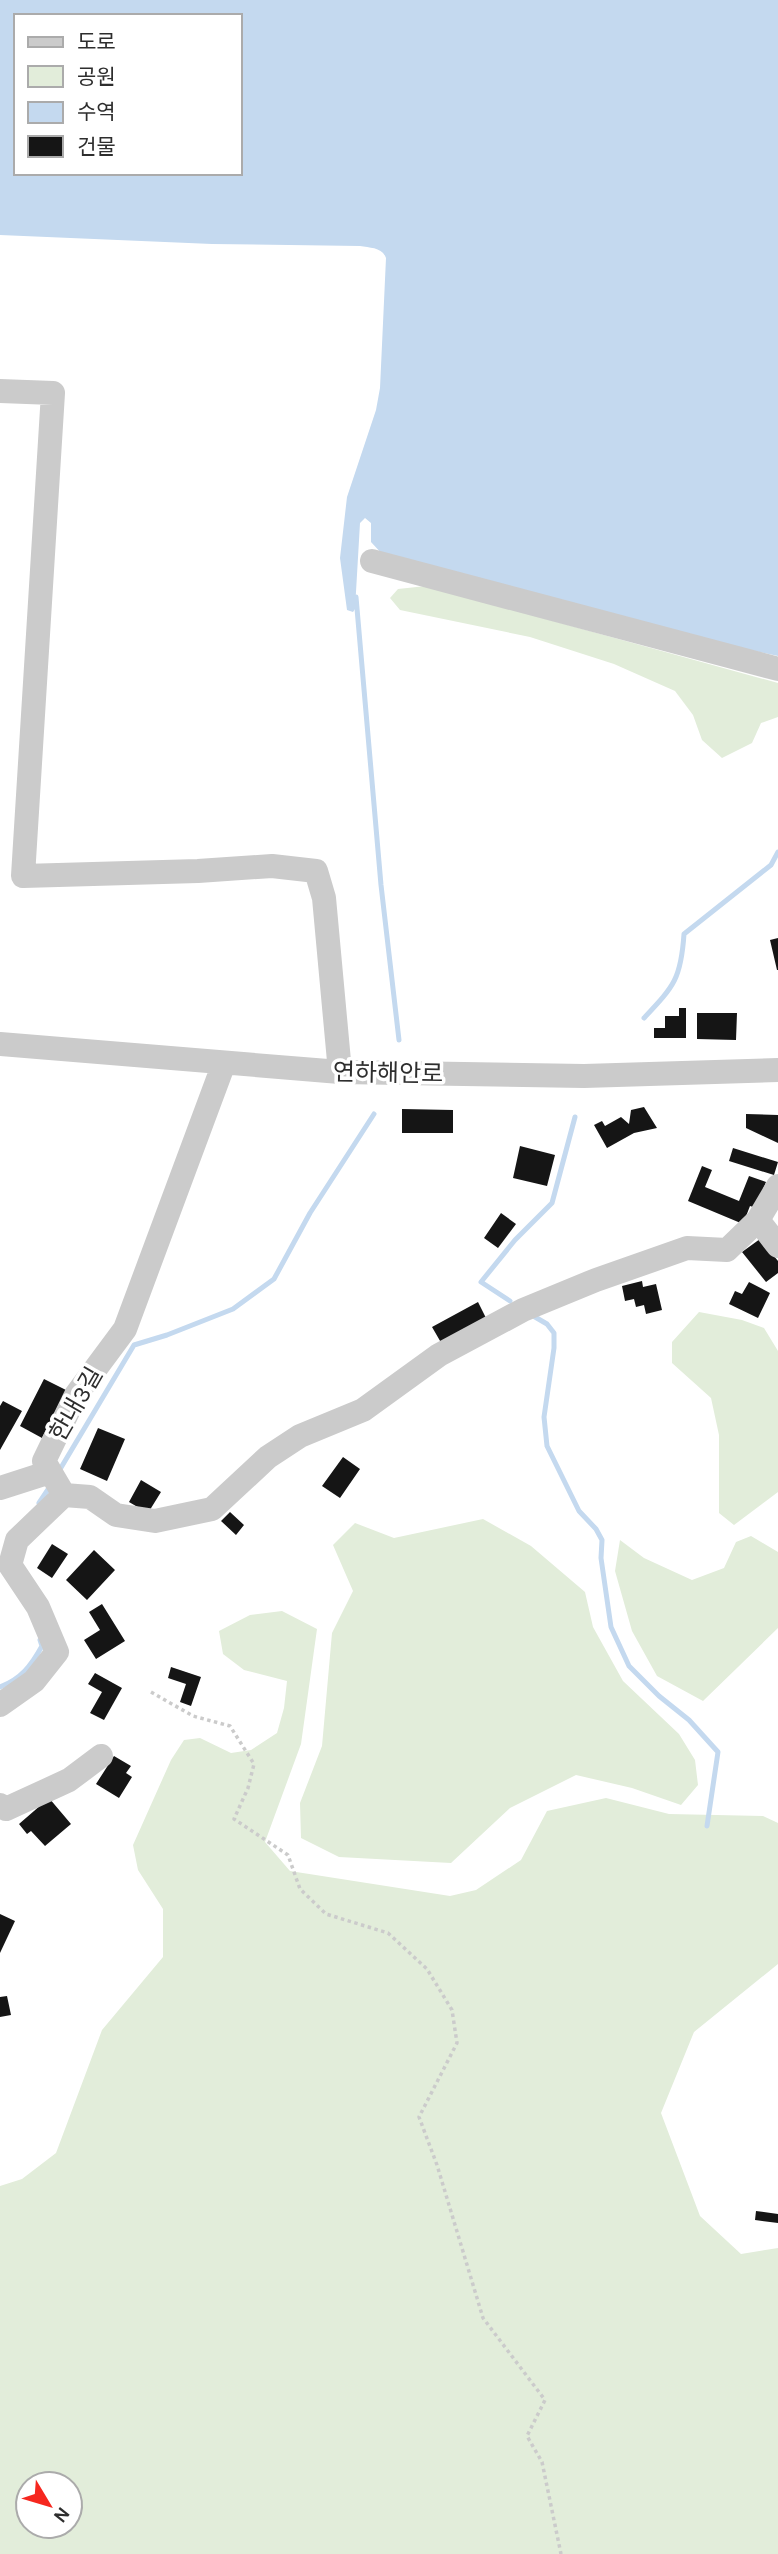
<svg xmlns="http://www.w3.org/2000/svg" width="778" height="2554" font-family="Karla,'Noto Sans KR',sans-serif">
	<style>
		.green { fill: #e2edda; fill-rule: evenodd }
		.water { fill: #c4d9ef; fill-rule: evenodd }
		.lines { fill: none; stroke-linecap: round; stroke-linejoin: round }
		.stream { stroke: #c4d9ef; stroke-width: 5 }
		.building { fill: #151515 }
		.path { stroke: #cbcbcb; stroke-width: 3.5; stroke-dasharray: 3.5 3.5; stroke-linecap: butt }
		.minor { stroke: #cbcbcb; stroke-width: 24 }
		.labels { text-anchor: middle; dominant-baseline: central; stroke-width: 7; stroke-linejoin: round; paint-order: stroke }
		.street-label { font-size: 24px; fill: #2e2e2e; stroke: #fff }
	</style>
	<rect width="100%" height="100%" fill="#fff"/>
	<path class="green" d="M426 586 778 683V717L761 723 752 743 722 758 702 740 693 715 675 691 614 664 530 637 400 610 390 598 398 589Z
		M699 1312 742 1320 764 1328 778 1351V1492L734 1525 719 1513V1435L711 1398 672 1363V1342Z
		M483 1519 531 1546 585 1592 593 1627 623 1681 679 1734 695 1760 698 1785 681 1805 632 1788 576 1775 510 1808 451 1863 339 1857 301 1838 300 1803 322 1746 332 1633 353 1591 333 1545 355 1523 394 1538Z
		M751 1536 778 1552V1628L703 1701 657 1676 632 1631 615 1571 620 1540 644 1558 692 1580 724 1568 736 1542Z
		M282 1611 317 1629 301 1744 265 1842 290 1871 450 1896 476 1890 521 1860 547 1811 606 1798 669 1814 763 1816 778 1823V1964L694 2032 661 2113 700 2216 741 2254 778 2248V2554H0V2186L22 2179 56 2153 102 2030 163 1957V1909L138 1870 133 1845 171 1760 184 1740 200 1738 231 1753 251 1750 277 1733 284 1708 287 1681 244 1670 223 1654 219 1631 250 1615ZM28 2484H70V2526H28Z"/>
	<path class="water" d="M0 0H778V656L698 639 383 555 371 542V523L365 518 360 523 355 609 353 612 347 610 340 558 347 497 376 410 380 388 386 258C382 247 370 248 360 246L212 244 0 235ZM16 16H240V173H16Z"/>
	<g class="lines">
		<path class="stream" d="M356 597 381 885 399 1040
			M644 1018C674 986 681 979 684 934L771 865 778 852
			M510 1301 481 1282 515 1240 552 1203 575 1117
			M535 1317 547 1324 554 1333V1348L544 1417 547 1446 579 1511 596 1529 602 1540 601 1558 611 1627 629 1666 659 1696 689 1720 718 1752 707 1826
			M59 1471 134 1345 167 1335 233 1309 274 1279 310 1213 374 1114
			M39 1503 51 1485
			M0 1687C21 1679 31 1666 42 1646L40 1640"/>
	</g>
	<path class="building" d="M778 938V970H777L770 940Z
		M679 1008H686V1038H654V1028H665V1016H679Z
		M697 1013H737L736 1040 697 1039Z
		M644 1107 657 1128 634 1133 607 1148 594 1125 602 1121 605 1126 621 1117 629 1124 631 1110Z
		M402 1109 453 1110V1133H402Z
		M746 1114 778 1115V1143L746 1128Z
		M520 1146 555 1155 547 1186 513 1178Z
		M733 1148 778 1162 774 1175 729 1161Z
		M702 1166 712 1170 705 1187 739 1201 749 1176 766 1182 756 1208 750 1206 743 1224 688 1201Z
		M501 1213 516 1224 498 1248 484 1238Z
		M760 1239 778 1261V1273L766 1282 742 1252Z
		M642 1281 643 1287 656 1284 662 1310 646 1314 644 1305 636 1307 634 1299 625 1301 622 1286Z
		M749 1282 770 1293 758 1318 729 1304 735 1291 742 1294Z
		M478 1302 488 1322 443 1346 432 1327Z
		M44 1379 66 1390 42 1438 20 1426Z
		M3 1401 22 1411 0 1450V1406Z
		M98 1428 125 1439 107 1481 80 1469Z
		M343 1457 360 1469 340 1498 322 1486Z
		M141 1480 161 1492 148 1513 129 1502Z
		M230 1512 244 1525 236 1535 221 1521Z
		M52 1544 68 1554 52 1578 37 1568Z
		M94 1550 115 1570 87 1600 66 1580Z
		M102 1604 125 1641 96 1659 84 1640 100 1630 89 1612Z
		M171 1667 201 1677 191 1706 180 1702 186 1684 168 1678Z
		M95 1673 122 1688 104 1720 90 1713 102 1692 88 1684Z
		M114 1756 131 1766 126 1773 132 1777 119 1798 96 1784Z
		M49 1798 71 1824 45 1846 31 1831 27 1834 19 1824Z
		M0 1914 15 1921 0 1953Z
		M7 1996 11 2015 0 2017V1997Z
		M756 2211 778 2214V2223L755 2220Z"/>
	<g class="lines">
		<path class="path" d="M151 1692 193 1716 230 1726 254 1764 248 1788 234 1819 288 1855 300 1889 326 1914 388 1933 427 1969 452 2010 457 2043 419 2117 437 2165 483 2318 545 2400 527 2436 542 2462 561 2554"/>
		<path class="minor" d="M0 391 53 393 23 876 198 871 272 866 316 871 324 898 340 1072
			M372 561 778 669
			M0 1044 340 1072 584 1076 778 1070
			M778 1186 758 1220 778 1246
			M0 1488 50 1472
			M64 1495 90 1497 116 1515 155 1521 212 1509 268 1457 300 1436 363 1410 439 1355 523 1310 596 1280 687 1248 727 1250 758 1220
			M64 1495 44 1461 76 1395 125 1329 224 1063
			M0 1705 34 1681 57 1652 38 1607 10 1565 17 1540 64 1495
			M0 1805 6 1809 69 1780 101 1756"/>
	</g>
	<g class="labels">
		<g class="street-label">
			<text transform="translate(388 1073) rotate(1)">연하해안로</text>
			<text transform="translate(76 1404) rotate(-60)">한내3길</text>
		</g>
	</g>
	<rect x="14" y="14" width="228" height="161" fill="#ffffff" stroke="#ababab" stroke-width="2"/>
	<rect x="28" y="37" width="35" height="10" fill="#cbcbcb" stroke="#ababab" stroke-width="2"/>
	<text x="77" y="49" font-size="21" fill="#2e2e2e">도로</text>
	<rect x="28" y="66" width="35" height="21" fill="#e2edda" stroke="#ababab" stroke-width="2"/>
	<text x="77" y="84" font-size="21" fill="#2e2e2e">공원</text>
	<rect x="28" y="102" width="35" height="21" fill="#c4d9ef" stroke="#ababab" stroke-width="2"/>
	<text x="77" y="119" font-size="21" fill="#2e2e2e">수역</text>
	<rect x="28" y="136" width="35" height="21" fill="#151515" stroke="#ababab" stroke-width="2"/>
	<text x="77" y="154" font-size="21" fill="#2e2e2e">건물</text>
	<g transform="translate(49 2505) rotate(128)"><circle r="33" fill="#ffffff" stroke="#ababab" stroke-width="2"/>
	<path d="M0-5L12 26L0 18L-12 26Z" fill="#f6271f"/>
	<text y="-10" font-size="19" font-weight="bold" text-anchor="middle" fill="#2e2e2e">N</text>
	</g>
</svg>
